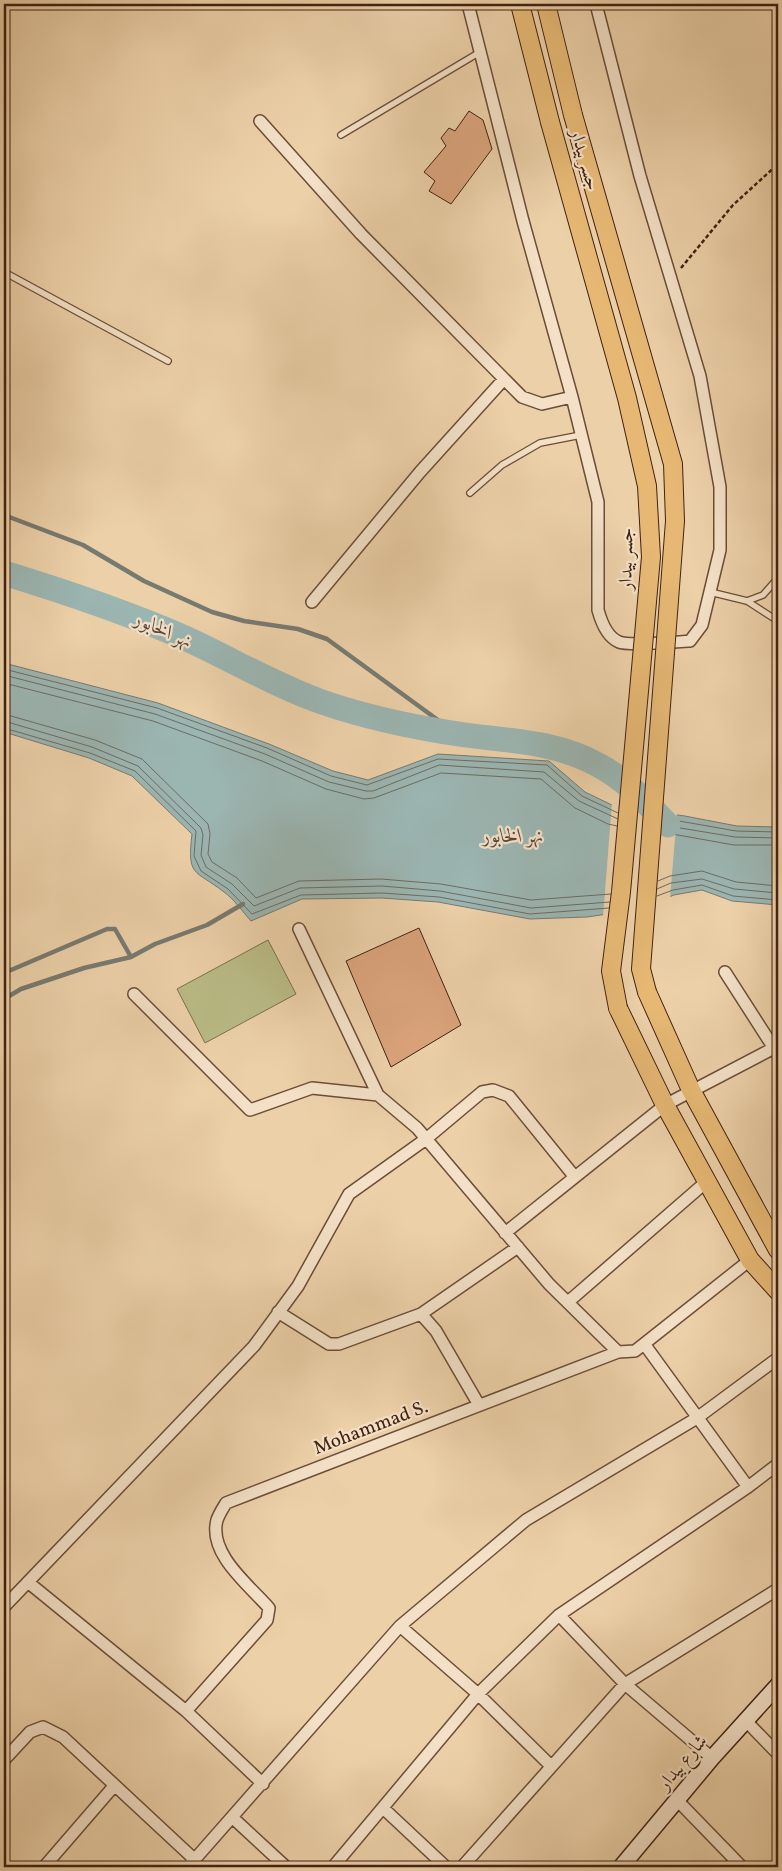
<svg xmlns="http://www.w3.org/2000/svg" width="782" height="1871" font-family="Vollkorn,Amiri,serif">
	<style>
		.green { fill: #b9bb86; stroke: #7d6e4c }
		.water { fill: #9bb5b1; stroke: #777a71 }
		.pier { fill: #ecd0a8 }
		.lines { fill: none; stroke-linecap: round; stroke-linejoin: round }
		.shore { stroke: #6e6b62; stroke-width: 1 }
		.stream { stroke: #777a71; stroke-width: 4.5 }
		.river { stroke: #9bb5b1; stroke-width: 25 }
		.building { fill: #daa37b; stroke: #412112 }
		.lane-casing { stroke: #6c4d38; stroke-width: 8 }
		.street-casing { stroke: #6c4d38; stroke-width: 14 }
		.secondary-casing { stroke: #412112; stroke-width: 18 }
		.primary-casing { stroke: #412112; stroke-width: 20 }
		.path { stroke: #412112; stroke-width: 2.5; stroke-dasharray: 4 2.5; stroke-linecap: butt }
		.lane { stroke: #f3e0c6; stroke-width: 5.5 }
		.street { stroke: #f3e0c6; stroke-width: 11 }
		.secondary { stroke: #f3e0c6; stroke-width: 15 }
		.primary { stroke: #e6b874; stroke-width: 18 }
		.primary-bridge-casing { stroke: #412112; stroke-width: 20; stroke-linecap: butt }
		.primary-bridge { stroke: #e6b874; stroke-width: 18 }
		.labels { text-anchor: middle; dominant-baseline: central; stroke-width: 4.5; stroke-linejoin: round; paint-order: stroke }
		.street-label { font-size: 19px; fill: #412112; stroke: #f3e0c6 }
		.water-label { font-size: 20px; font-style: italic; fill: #58463a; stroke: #f3e0c6 }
	</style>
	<rect width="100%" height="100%" fill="#ecd0a8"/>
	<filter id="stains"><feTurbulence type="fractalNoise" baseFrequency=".004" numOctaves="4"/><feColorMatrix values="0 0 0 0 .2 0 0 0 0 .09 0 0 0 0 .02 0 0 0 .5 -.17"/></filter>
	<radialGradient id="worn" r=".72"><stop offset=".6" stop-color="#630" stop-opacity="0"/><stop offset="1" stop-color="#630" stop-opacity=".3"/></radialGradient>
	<path class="green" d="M268 940 296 994 205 1043 177 989Z"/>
	<path class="water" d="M4 663 158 703 269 744 333 771 368 780 438 754 549 761 585 792 616 807 685 816 737 826 778 827V905L732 901 702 890 674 895 635 910 587 917 530 919 438 902 382 898 302 899 251 921C242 911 234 899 224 892 194 869 187 877 192 834L132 776 89 758 4 732Z"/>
	<path class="pier" d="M612 803 677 813 670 899 635 912 603 917Z"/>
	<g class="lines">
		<path class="shore" d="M4 669 157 708 267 748 331 776 367 785 438 759 547 765 582 796 618 813
			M4 675 155 714 265 754 329 782 366 791H373L439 765 544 772 579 801 618 819
			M4 683 153 721 262 761 326 789 364 799 374 798 441 773 541 779 575 808 608 824 617 826
			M4 714 95 740 142 759 208 824 210 834 208 854 212 862 237 878 256 898 299 881 381 879 441 884 531 900 611 894
			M4 721 92 747 138 766 201 828 203 835 201 855 206 867 232 884 254 906 300 888 382 886 440 891 531 908 610 902
			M4 728 90 753 135 771 196 831 194 856 201 871 228 889 252 914 301 895 382 893 439 897 530 914 609 908
			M662 818 736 831 778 832
			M662 825 735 837 778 838
			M661 832 734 845H778
			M658 881 670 876 702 871 736 882 778 886
			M657 889 671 883 702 879 734 889 778 893
			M657 896 673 890 702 885 733 896 778 900"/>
		<path class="stream" d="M4 515 83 545 144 581 212 612 244 621 298 629 327 639 457 734
			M4 973 107 929H115L131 957
			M4 999 21 989 84 968 131 957 155 944 207 925 243 904"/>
		<path class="river" d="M4 573C66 592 126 612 185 638 231 659 274 685 322 702 368 718 417 728 465 735 512 741 558 742 600 766 628 781 646 803 668 825"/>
	</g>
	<path class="building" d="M469 111 483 120 492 149 451 204 429 191 435 181 424 172 446 146 441 138 449 128 455 131Z
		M419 928 461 1025 391 1067 346 961Z"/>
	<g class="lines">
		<g class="lane-casing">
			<path id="lane" d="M341 135 480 52
				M4 272 168 361
				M470 493 502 465 540 443 581 435
				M710 592 747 601 778 621
				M747 601 763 595 778 578"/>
		</g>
		<g class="street-casing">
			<path id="street" d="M468 4 523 221 572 397 598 502V610C601 621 607 637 619 642 628 646 677 642 690 641L702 625 720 550V487L700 376 640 176 596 4
				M260 121 361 234 522 397 542 404 572 397
				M312 602 420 472 504 379
				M299 929 378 1095
				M725 972 777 1053
				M134 994 250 1110 312 1088 378 1095 417 1128 549 1284 618 1352
				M505 1233 665 1105 774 1048
				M568 1302 706 1182
				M278 1312 329 1344H339L421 1314
				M645 1345 748 1487
				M479 1405 436 1331 421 1314 518 1247
				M29 1583 186 1711 263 1784
				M4 1607 254 1346 298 1286 349 1194 426 1139 482 1092 493 1090 509 1096 574 1176
				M559 1615 625 1684 712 1758
				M400 1626 526 1520 697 1418 778 1358
				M186 1711 267 1620 269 1608C249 1585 208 1554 217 1520 219 1514 223 1508 226 1503L618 1352 635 1351 750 1260
				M746 1721 778 1754
				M4 1760 30 1732 43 1727 63 1737 194 1859
				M678 1801 742 1867
				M383 1808 446 1867
				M233 1818 286 1867
				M44 1867 114 1786
				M188 1867 400 1626 478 1694 551 1766
				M333 1867 478 1694 559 1615 748 1487 778 1464
				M462 1867 625 1684 778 1589"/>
		</g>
		<g class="secondary-casing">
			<path id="secondary" d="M621 1867 712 1758 778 1685"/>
		</g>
		<g class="primary-casing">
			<path id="primary" d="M520 4 550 122
				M546 4 573 115
				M647 992 691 1090 778 1250
				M618 1008 665 1105 750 1260 778 1291"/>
		</g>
		<path class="path" d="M681 268 733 205 778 164"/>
		<use href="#lane" class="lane"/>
		<use href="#street" class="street"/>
		<use href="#secondary" class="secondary"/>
		<use href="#primary" class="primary"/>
		<g class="primary-bridge-casing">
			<path id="primary-bridge" d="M573 115 673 464 675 521 641 969 647 992
				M550 122 627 398 647 486 651 557 621 892 611 971 618 1008"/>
		</g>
		<use href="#primary-bridge" class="primary-bridge"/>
	</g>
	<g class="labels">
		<g class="street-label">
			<text transform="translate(584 160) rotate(74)">جسر بيدار</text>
			<text transform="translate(627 559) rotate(-89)">جسر بيدار</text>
			<text transform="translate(371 1428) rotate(-21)">Mohammad S.</text>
			<text transform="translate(683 1763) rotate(-50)">شارع بيدار</text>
		</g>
		<g class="water-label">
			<text transform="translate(163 631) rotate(24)">نهر الخابور</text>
			<text x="513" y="837">نهر الخابور</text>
		</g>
	</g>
	<rect width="782" height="1871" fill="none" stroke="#ecd0a8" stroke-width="20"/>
	<rect x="5" y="5" width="772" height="1861" fill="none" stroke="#412112" stroke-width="2.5"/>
	<rect x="10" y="10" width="762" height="1851" fill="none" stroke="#412112"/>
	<rect width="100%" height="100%" filter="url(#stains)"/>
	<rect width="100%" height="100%" fill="url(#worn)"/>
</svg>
